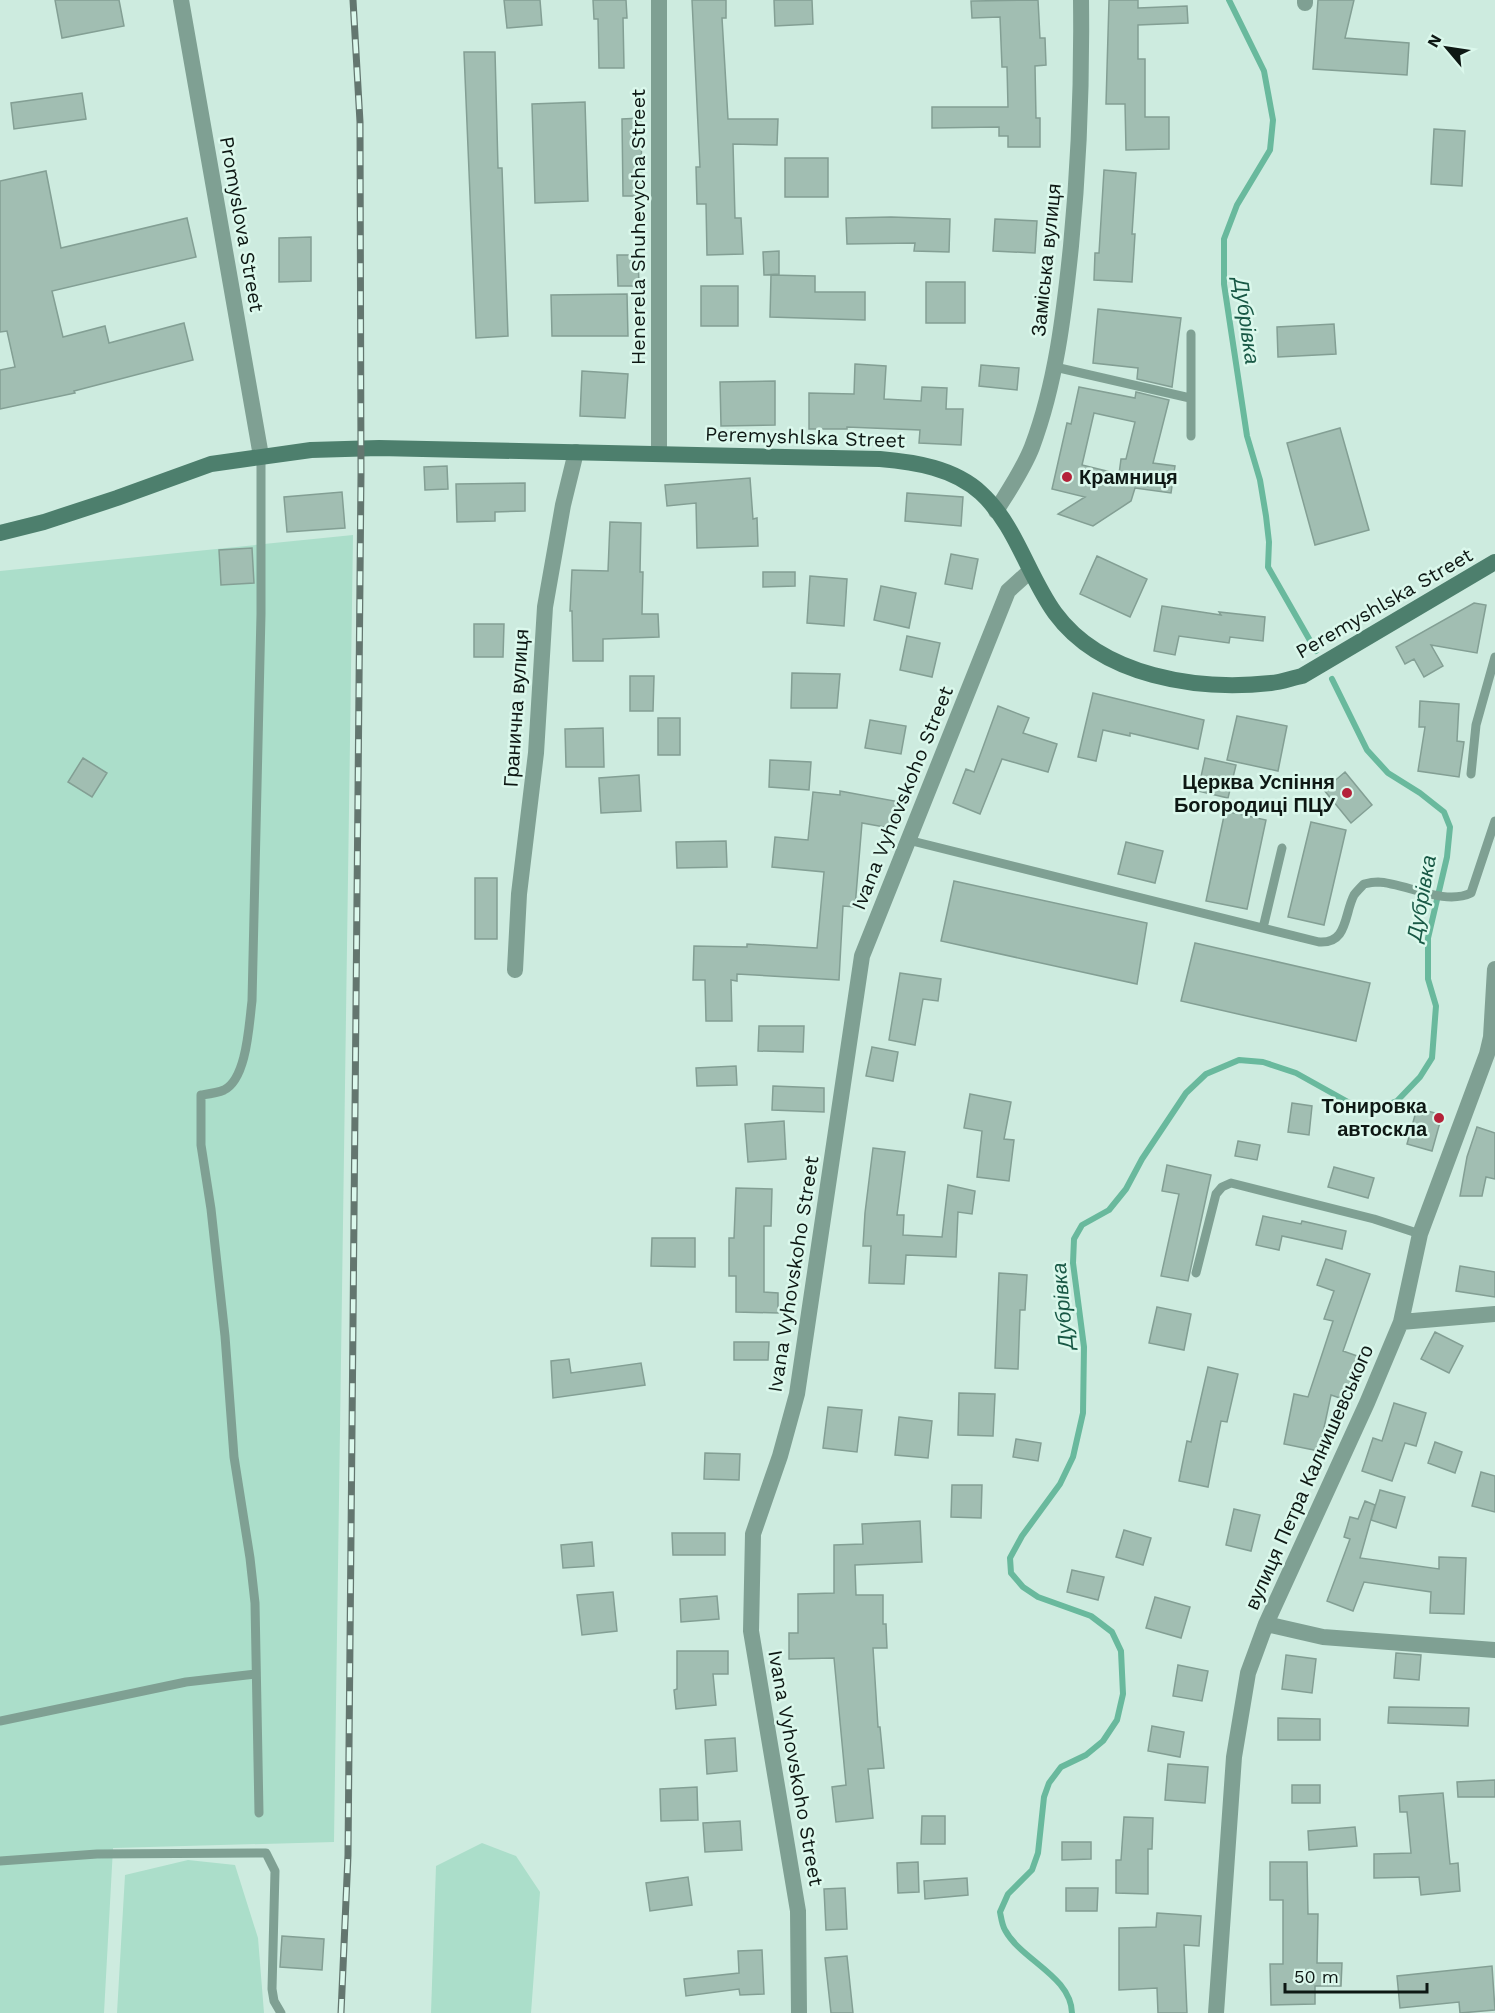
<svg xmlns="http://www.w3.org/2000/svg" width="1495" height="2013" font-family="'Work Sans',sans-serif">
	<style>
		.green { fill: #abdeca }
		.lines { fill: none; stroke-linecap: round; stroke-linejoin: round }
		.stream { stroke: #69b99d; stroke-width: 6 }
		.building { fill: #a1beb2; stroke: #839f94; stroke-width: 1.5; fill-rule: evenodd }
		.service { stroke: #7fa093; stroke-width: 9 }
		.minor { stroke: #7fa093; stroke-width: 16 }
		.tertiary { stroke: #7fa093; stroke-width: 16 }
		.secondary { stroke: #4d7f6d; stroke-width: 16 }
		.rail-casing { stroke: #63766f; stroke-width: 7 }
		.rail { stroke: #dbf8ec; stroke-width: 4.5; stroke-dasharray: 14; stroke-linecap: butt }
		.poi-dot { fill: #b42239; stroke: #dbf8ec; stroke-width: 2 }
		.labels { text-anchor: middle; dominant-baseline: central; stroke-width: 5; stroke-linejoin: round; paint-order: stroke }
		.street-label { font-size: 20px; fill: #0e1814; stroke: #dbf8ec }
		.poi-label { font-size: 20px; font-weight: bold; fill: #0e1814; stroke: #dbf8ec; text-anchor: end }
		.water-label { font-size: 21px; font-style: italic; fill: #185845; stroke: #dbf8ec }
	</style>
	<rect width="100%" height="100%" fill="#cdebdf"/>
	<path class="green" d="M353 535 334 1842 113 1848 104 2013H0V571Z
		M482 1843 516 1856 540 1892 531 2013H431L436 1866Z
		M188 1860 235 1865 258 1938 264 2013H117L125 1875Z"/>
	<g class="lines">
		<path class="stream" d="M1229 0 1264 71 1273 120 1270 150 1237 205 1224 239V284L1247 436 1260 480 1266 516 1269 542 1268 567 1316 651
			M1072 2013C1071 1976 1021 1960 1005 1930 1002 1925 1001 1917 1000 1912L1008 1894 1032 1870 1038 1853 1044 1797 1049 1783 1061 1767 1086 1755 1103 1741 1117 1720 1123 1694 1121 1651 1112 1632 1091 1616 1038 1597 1023 1587 1011 1573 1010 1558 1022 1536 1060 1484 1073 1457 1083 1413 1084 1347 1073 1263 1074 1239 1082 1225 1109 1210 1126 1189 1142 1159 1186 1093 1206 1074 1239 1060 1263 1062 1296 1073 1357 1107 1374 1110 1397 1101 1420 1077 1432 1058 1436 1006 1428 979V938L1447 857 1450 827 1444 812 1420 793 1388 773 1367 750 1332 679"/>
	</g>
	<path class="building" d="M55 0H119L124 26 62 38Z
		M504 0H540L542 25 507 28Z
		M593 0H626L627 18H623L624 68H599L598 19H594Z
		M692 0H726V18H722L728 119H778L777 145 733 144 735 218H741L743 254 707 255 706 204H697L696 167H700Z
		M774 0H812L813 24 775 26Z
		M1038 0 1040 38H1045L1046 65 1035 66 1036 118H1040V147H1008V136H999V127L932 128V107H1008L1007 67H1002L1000 17 972 18 971 1Z
		M1109 0H1138V8L1187 6 1188 23 1138 25V59H1145V117H1169V149L1126 150 1125 104H1106Z
		M1318 0H1354L1345 38 1409 43 1407 75 1313 69Z
		M464 52H495L498 168H502L508 336 476 338Z
		M82 93 86 119 14 129 11 103Z
		M585 102 588 201 535 203 532 104Z
		M641 118 642 196H623L622 119Z
		M1434 129 1465 131 1462 186 1431 184Z
		M785 158H828V197H785Z
		M1104 170 1136 173 1132 234H1135L1132 282 1094 280 1095 253H1099Z
		M46 171 61 248 187 218 196 257 52 291 63 337 105 326 109 343 184 323 193 360 74 391 75 393 0 409V370L15 367 7 331 0 332V181Z
		M891 217 950 219 949 252 914 251 915 243 847 244 846 218Z
		M995 219 1037 221 1035 253 993 251Z
		M311 237V281L279 282V238Z
		M779 251V274L764 275 763 252Z
		M617 255H638L639 286H618Z
		M771 275 815 276V292H865V320L770 317Z
		M926 282H965V323H926Z
		M701 286H738V326H701Z
		M627 294 628 336H552L551 295Z
		M1098 309 1181 318 1172 387 1137 379 1138 368 1093 363Z
		M1334 324 1336 354 1278 357 1277 327Z
		M855 364 886 366 884 399 921 401 922 387 947 388 946 409H963L961 445 919 443 920 430 847 427V429H809V393L854 394Z
		M981 365 1019 368 1017 390 979 386Z
		M582 371 628 374 625 418 580 416Z
		M775 381V425L721 426 720 382Z
		M1079 387 1135 398 1136 392 1169 400 1153 463 1175 466 1171 493 1135 488 1131 501 1093 526 1058 514 1085 497 1052 489 1067 423 1071 424ZM1094 413 1135 422 1126 459H1121L1119 474 1082 465Z
		M1340 428 1369 530 1315 545 1287 443Z
		M447 466 448 489 425 490 424 467Z
		M750 478 753 519 757 518 758 546 697 548 696 503 667 506 665 485Z
		M525 483V511L495 512V521L457 522 456 484Z
		M342 492 345 528 287 532 284 497Z
		M907 493 963 497 961 526 905 521Z
		M610 522 641 523 640 572H643L642 614H658L659 637 603 639V661H573L572 611H570L572 570 608 571Z
		M252 548 254 583 221 585 219 550Z
		M951 554 978 559 972 589 945 584Z
		M1097 556 1147 579 1130 617 1080 594Z
		M763 572H795V586L763 587Z
		M810 576 847 579 844 626 807 623Z
		M881 586 916 593 909 628 874 620Z
		M1474 603 1486 605 1477 653 1431 645 1443 666 1424 677 1414 659 1405 664 1396 647Z
		M1162 606 1221 615 1219 612 1265 617 1263 641 1230 637 1229 643 1179 636 1175 655 1154 651Z
		M474 624H504L503 657H474Z
		M907 636 940 643 932 677 900 670Z
		M792 673 840 674 837 708H791Z
		M630 676H654L653 711H630Z
		M1093 693 1204 720 1198 749 1130 733V736L1103 730 1096 761 1078 757Z
		M1420 701 1459 704 1457 741 1464 742 1459 777 1418 771 1425 727H1419Z
		M998 706 1029 718 1023 733 1057 744 1048 772 1002 759 980 814 953 803 966 769 974 772Z
		M1237 716 1287 726 1278 771 1227 760Z
		M658 718H680V755H658Z
		M870 720 906 726 901 754 865 748Z
		M603 728 604 767H566L565 729Z
		M83 758 107 773 92 797 68 782Z
		M1205 758 1236 765 1228 798 1198 791Z
		M770 760 811 762 809 790 769 787Z
		M1345 772 1372 805 1351 823 1324 790Z
		M639 775 641 811 601 813 599 778Z
		M840 791 900 802 895 829 862 823 855 907 843 906 839 980 737 974V981L731 980 732 1021H706L705 980H693L694 946 747 947V944L817 948 824 872 772 867 775 837 808 840 813 792 840 795Z
		M1225 811 1266 820 1247 909 1206 901Z
		M1311 822 1346 830 1324 925 1288 917Z
		M726 841 727 867 677 868 676 842Z
		M1126 842 1163 851 1155 883 1118 874Z
		M475 878H497V939H475Z
		M954 881 1147 923 1137 984 941 941Z
		M1195 943 1370 983 1356 1041 1181 1001Z
		M900 973 941 979 938 1001 923 999 915 1045 889 1040Z
		M759 1026H804L803 1052 758 1051Z
		M872 1047 898 1052 893 1081 866 1076Z
		M736 1066 737 1085 697 1086 696 1068Z
		M773 1086 824 1088V1112L772 1110Z
		M970 1094 1011 1102 1004 1139 1014 1140 1009 1181 977 1177 982 1131 964 1128Z
		M1292 1103 1312 1106 1309 1135 1288 1132Z
		M1417 1108 1442 1115 1432 1151 1407 1144Z
		M784 1121 786 1159 748 1162 745 1124Z
		M1477 1127 1495 1133V1179L1486 1177 1482 1196H1460L1467 1157Z
		M1238 1141 1260 1145 1257 1160 1235 1156Z
		M873 1148 905 1152 897 1215H904L903 1235 942 1237 948 1185 975 1191 972 1214 958 1212 956 1257 906 1255 904 1284 869 1283 871 1246H863L865 1213Z
		M1167 1165 1211 1175 1188 1281 1161 1276 1179 1194 1162 1191Z
		M1334 1167 1374 1178 1368 1198 1328 1187Z
		M736 1188 772 1189 771 1226H764V1292L778 1293V1313L736 1312V1276H729V1238H734Z
		M1263 1216 1301 1224 1302 1221 1346 1231 1342 1249 1282 1236 1279 1250 1256 1245Z
		M652 1238H695V1267L651 1266Z
		M1326 1259 1370 1274 1343 1351 1363 1358 1349 1401 1331 1395 1319 1451 1284 1444 1294 1394 1308 1397 1333 1321 1324 1319 1334 1291 1317 1285Z
		M1460 1266 1495 1272V1297L1456 1291Z
		M999 1273 1027 1275 1025 1310H1020L1018 1369 995 1368Z
		M1157 1307 1191 1314 1184 1350 1149 1343Z
		M1435 1332 1463 1346 1449 1373 1421 1359Z
		M734 1342H769L768 1360H734Z
		M569 1359 571 1373 641 1363 645 1385 553 1398 551 1361Z
		M1208 1367 1238 1374 1227 1422 1221 1421 1208 1487 1179 1481 1187 1441 1191 1442Z
		M959 1393 995 1394 993 1436 958 1435Z
		M1394 1403 1426 1413 1416 1446 1405 1443 1392 1481 1362 1471 1373 1438 1382 1441Z
		M828 1407 862 1410 857 1452 823 1448Z
		M899 1417 932 1421 928 1458 895 1455Z
		M1016 1439 1041 1443 1038 1461 1013 1457Z
		M1435 1442 1462 1452 1455 1473 1428 1463Z
		M705 1453 740 1454 739 1480 704 1479Z
		M1481 1472 1495 1476V1512L1472 1506Z
		M952 1485H982L981 1518 951 1517Z
		M1380 1490 1405 1497 1396 1528 1371 1520Z
		M1365 1501 1375 1505 1360 1558 1439 1569V1557L1466 1558 1464 1614 1430 1613 1431 1592 1364 1582 1353 1611 1327 1601 1350 1539 1344 1537 1350 1517 1358 1519Z
		M1234 1509 1260 1515 1251 1551 1226 1545Z
		M920 1521 922 1562 855 1565 856 1595H883V1624H886L887 1648H873L878 1727H880L884 1768 868 1769 873 1818 836 1822 832 1787 846 1785 834 1658 789 1659V1633H798V1594L834 1593V1545L863 1544 862 1524Z
		M1124 1530 1151 1538 1143 1565 1116 1557Z
		M672 1533H725V1555H673Z
		M592 1542 594 1566 563 1568 561 1545Z
		M1072 1570 1104 1577 1098 1600 1067 1592Z
		M613 1592 617 1631 582 1635 577 1595Z
		M717 1596 719 1619 681 1622 680 1599Z
		M1155 1597 1190 1607 1181 1638 1146 1628Z
		M677 1651H728V1674H713L716 1705 676 1709 674 1690 677 1689Z
		M1396 1653 1421 1655 1419 1680 1394 1678Z
		M1286 1655 1316 1659 1312 1693 1282 1689Z
		M1178 1665 1208 1671 1202 1701 1173 1696Z
		M1389 1707 1469 1708 1468 1726 1388 1723Z
		M1278 1718 1320 1719V1740H1278Z
		M1152 1726 1184 1732 1180 1757 1148 1751Z
		M735 1738 737 1771 707 1774 705 1740Z
		M1168 1764 1208 1767 1205 1803 1165 1800Z
		M1495 1780V1797H1458L1457 1782Z
		M1292 1785H1320V1803H1292Z
		M697 1787 698 1820 661 1821 660 1789Z
		M1443 1793 1450 1864 1458 1863 1460 1891 1421 1895 1419 1877 1374 1878V1854L1411 1853 1407 1812H1400L1399 1796Z
		M922 1816H945V1844H921Z
		M1124 1817 1153 1818 1152 1849H1148V1894L1116 1893V1860H1121Z
		M740 1821 742 1850 705 1852 703 1823Z
		M1355 1827 1357 1846 1309 1850 1308 1831Z
		M1062 1842H1091V1859L1062 1860Z
		M918 1862 919 1892 898 1893 897 1863Z
		M1270 1862H1307L1308 1914H1318L1317 1963H1342L1341 1986H1315V2004L1271 2005 1270 1964H1283V1900H1270Z
		M688 1877 692 1905 650 1911 646 1883Z
		M967 1878 968 1895 925 1899 924 1881Z
		M845 1888 847 1929 826 1930 824 1889Z
		M1066 1888H1098L1097 1911H1066Z
		M1157 1913 1201 1916 1199 1946 1184 1945 1187 2013H1158L1157 1988 1119 1990V1928L1156 1927Z
		M282 1936 324 1939 322 1970 280 1967Z
		M762 1950 764 1994 740 1995 739 1989 686 1996 684 1979 739 1973 738 1951Z
		M847 1956 853 2013H831L825 1958Z
		M1492 1966 1495 2010 1460 2013 1459 2002 1400 2008 1397 1976Z"/>
	<g class="lines">
		<path class="service" d="M1191 334V436
			M1055 367 1190 398
			M1471 774 1476 725 1495 657
			M908 840 1319 942C1348 944 1344 914 1354 895 1357 891 1361 887 1364 884 1368 883 1374 882 1378 882 1405 883 1444 906 1471 893L1495 821
			M1263 928 1282 848
			M1196 1273 1216 1194 1222 1187 1231 1183 1374 1219 1420 1234
			M0 1721 186 1682 256 1674
			M259 1813 255 1603 250 1558 234 1457 225 1336 211 1209 201 1145V1095C208 1094 217 1093 224 1090 247 1079 249 1024 252 1001L261 614V456
			M0 1861 97 1854 266 1853 275 1871 272 1989 274 2001 281 2013"/>
		<path class="minor" d="M659 0V454
			M1305 3V0
			M996 511C1009 490 1023 470 1032 447 1056 383 1064 314 1071 246 1079 164 1082 82 1081 0
			M515 970 519 894 536 753 545 607 563 505 576 452
			M1401 1322 1495 1314
			M1266 1624 1323 1637 1495 1650
			M799 2013 798 1911 751 1631 753 1534 780 1456 797 1394 862 956 1008 591 1030 571
			M1216 2013 1234 1757 1248 1673 1266 1624 1367 1403 1401 1322 1420 1234 1487 1054 1491 1037 1495 969"/>
		<path class="tertiary" d="M181 0 261 456"/>
		<path class="secondary" d="M0 533 44 522 117 498 211 464 311 450 379 448 880 459C915 462 954 468 981 493 1016 525 1028 576 1055 613 1102 677 1198 691 1271 683 1282 682 1292 678 1302 676L1495 562"/>
		<g class="rail-casing">
			<path id="rail" d="M341 2013 348 1855 361 473 360 122 353 0"/>
		</g>
		<use href="#rail" class="rail"/>
	</g>
	<g class="poi-dot">
		<circle cx="1067" cy="477" r="6"/>
		<circle cx="1347" cy="793" r="6"/>
		<circle cx="1439" cy="1118" r="6"/>
	</g>
	<g class="labels">
		<g class="street-label">
			<text transform="translate(242 224) rotate(80)">Promyslova Street</text>
			<text transform="translate(638 227) rotate(-90)">Henerela Shuhevycha Street</text>
			<text transform="translate(1046 260) rotate(-84)">Заміська вулиця</text>
			<text transform="translate(805 437) rotate(2)">Peremyshlska Street</text>
			<text transform="translate(1384 603) rotate(-30)">Peremyshlska Street</text>
			<text transform="translate(516 708) rotate(-86)">Гранична вулиця</text>
			<text transform="translate(902 798) rotate(-68)">Ivana Vyhovskoho Street</text>
			<text transform="translate(793 1274) rotate(-81)">Ivana Vyhovskoho Street</text>
			<text transform="translate(1309 1477) rotate(-66)">вулиця Петра Калнишевського</text>
			<text transform="translate(796 1768) rotate(80)">Ivana Vyhovskoho Street</text>
		</g>
		<g class="poi-label">
			<text x="1079" y="477" text-anchor="start">Крамниця</text>
			<text x="1335" y="782">Церква Успіння<tspan x="1335" dy="23">Богородиці ПЦУ</tspan></text>
			<text x="1427" y="1106">Тонировка<tspan x="1427" dy="23">автоскла</tspan></text>
		</g>
		<g class="water-label">
			<text transform="translate(1247 321) rotate(82)">Дубрівка</text>
			<text transform="translate(1421 898) rotate(-80)">Дубрівка</text>
			<text transform="translate(1062 1306) rotate(-95)">Дубрівка</text>
		</g>
	</g>
	<g transform="translate(1447 48) rotate(299)" stroke="#dbf8ec" stroke-width="4.5" paint-order="stroke">
	<path d="M0-4.5L10 22L0 15L-10 22Z" fill="#0e1814"/>
	<text y="-9" font-size="16" font-weight="bold" text-anchor="middle" fill="#0e1814">N</text>
	</g>
	<path d="M1285 1983v9h142v-9" fill="none" stroke="#0e1814" stroke-width="3"/>
	<text x="1294" y="1983" font-size="18" fill="#0e1814" stroke="#dbf8ec" stroke-width="4.5" paint-order="stroke">50 m</text>
</svg>
